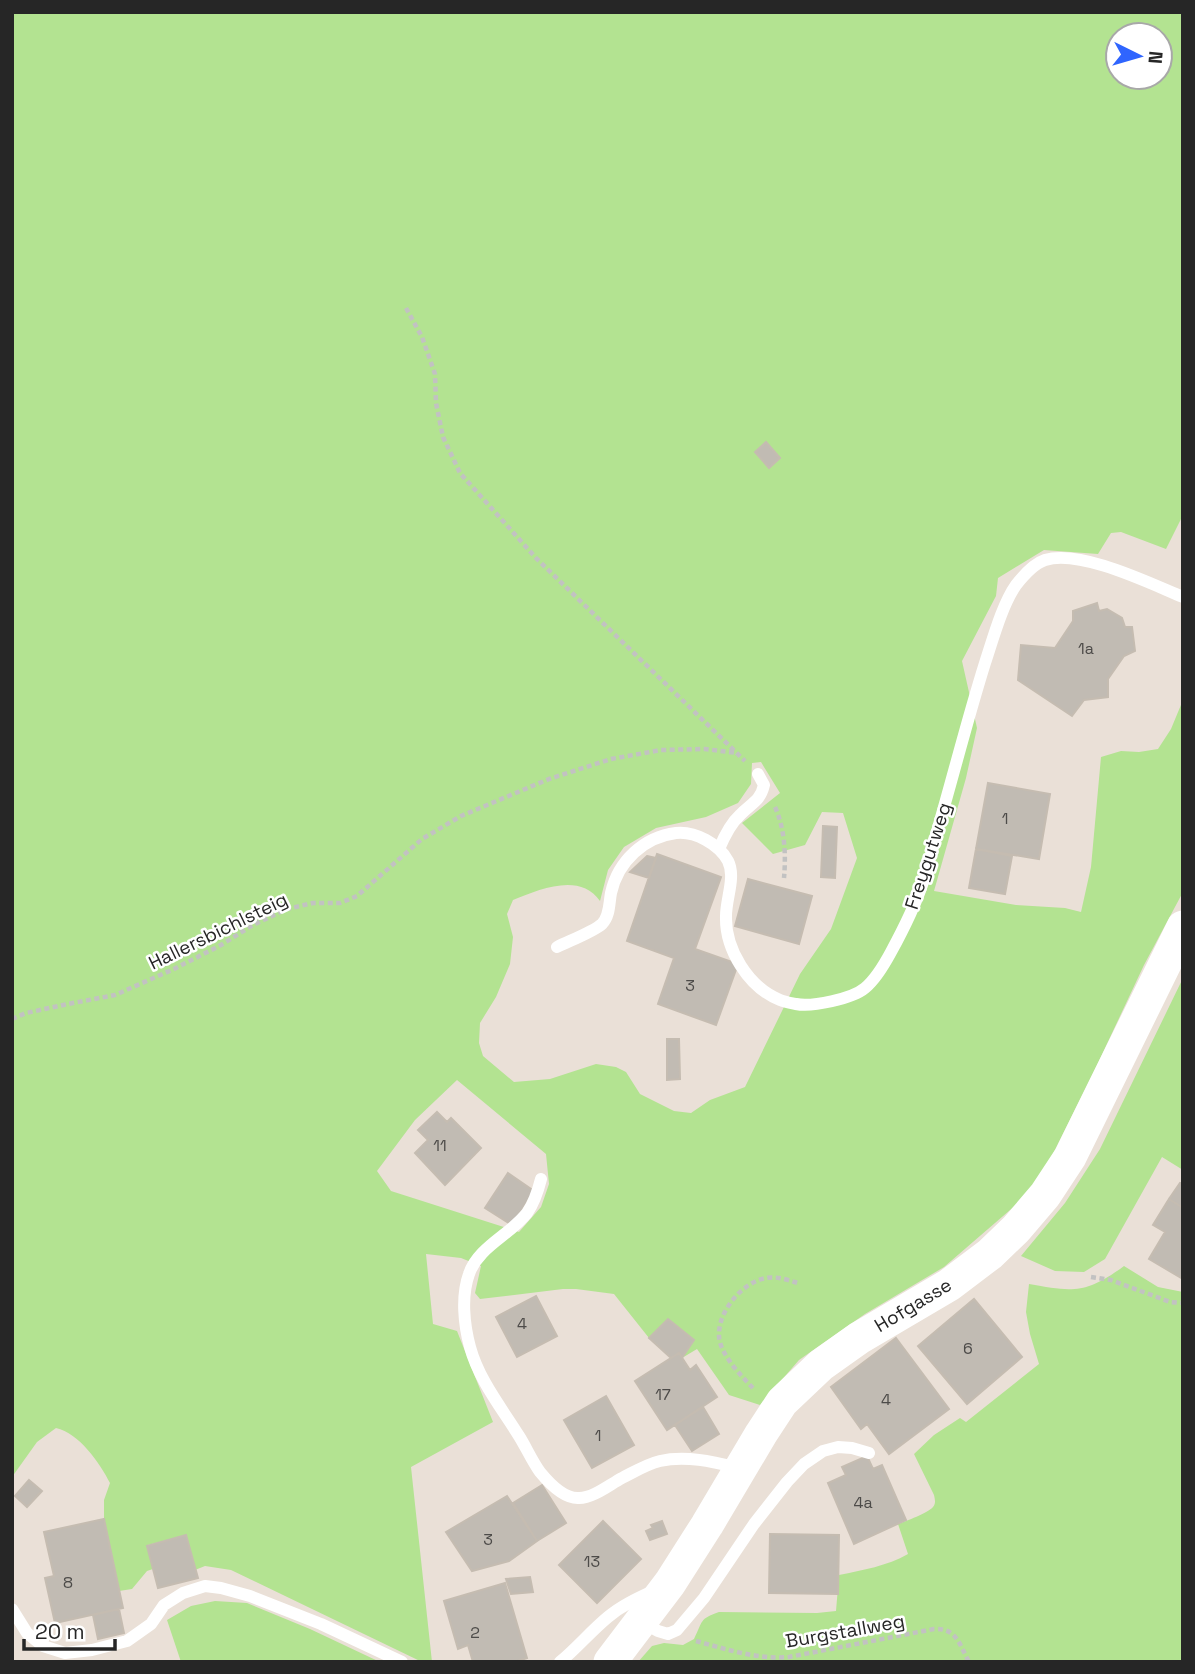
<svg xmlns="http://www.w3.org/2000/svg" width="1195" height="1674" font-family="'Space Grotesk',sans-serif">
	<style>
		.green { fill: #b3e391; fill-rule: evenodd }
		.building { fill: #c1bbb3; stroke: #c5bcb1; stroke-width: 2 }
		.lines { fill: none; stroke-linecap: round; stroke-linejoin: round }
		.path { stroke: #c2c2c2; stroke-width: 4.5; stroke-dasharray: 5 3.5; stroke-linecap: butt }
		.lane { stroke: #fff; stroke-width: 12 }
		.secondary { stroke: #fff; stroke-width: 33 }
		.labels { text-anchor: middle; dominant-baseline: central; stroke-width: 5; stroke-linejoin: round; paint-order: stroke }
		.number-label { font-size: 16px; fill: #4d4b49 }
		.street-label { font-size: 19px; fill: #262626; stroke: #fff }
	</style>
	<rect width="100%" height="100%" fill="#eae0d7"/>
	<path class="green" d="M12 12H1183V515L1166 549 1121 532 1111 533 1098 554 1044 550 998 578 996 596 962 661 977 728 966 778 934 891 1016 905 1065 908 1081 912 1091 867 1101 757 1121 751 1139 752 1158 749 1171 729 1183 700V892L1144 965 1098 1063 1044 1172 1017 1204 944 1267 865 1314 799 1360 760 1405 729 1395 697 1349 682 1358 694 1340 668 1319 649 1338 614 1294 576 1289H563L480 1299 475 1293 481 1266 461 1258 426 1254 433 1324 457 1331 493 1422 411 1467 432 1662H422L231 1570 205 1566 195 1570 186 1535 148 1545 153 1569 147 1571 132 1589 119 1591 104 1519V1500L110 1483C100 1463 79 1433 56 1428L37 1442 12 1477ZM1118 35H1160V77H1118ZM761 762 780 793 742 823 773 854 805 845 822 812 843 813 857 858 831 929 800 974 745 1087 710 1100 691 1113 674 1111 640 1094 626 1072 616 1067 596 1064 550 1079 514 1082 483 1056 479 1043 480 1023 496 997 510 964 513 937 507 914 513 900C540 889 580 872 600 901L608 870 624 847 656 828 706 817 738 803 751 784 752 763ZM457 1080 546 1154 549 1184 541 1207 519 1232 391 1191 377 1171 415 1120Z
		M1183 978V1170L1162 1157 1105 1259 1084 1272 1055 1271 1021 1256 1065 1203 1100 1149Z
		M1124 1266 1158 1287 1183 1292V1662H638L652 1646 664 1643 683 1645 694 1639C703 1621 699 1619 719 1612L817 1613 836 1611 839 1575C863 1570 887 1566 908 1554L898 1524C906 1521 928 1513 933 1507 936 1503 935 1500 934 1495L914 1454 934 1435 960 1418 966 1422 1039 1364 1030 1334 1026 1312 1029 1284C1073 1292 1086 1294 1124 1266Z
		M215 1601 247 1603 310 1629 380 1662H181L167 1620 191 1606Z"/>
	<path class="building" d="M766 442 780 458 769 468 755 452Z
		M1097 603 1099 611 1107 609 1122 618 1125 627H1132L1135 651 1124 656 1108 679V697L1084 700 1072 716 1018 680 1021 645 1055 648 1073 621V611Z
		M988 783 1050 794 1039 859 976 849Z
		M823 826 837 827 835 878 821 877Z
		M976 849 1012 856 1005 894 969 888Z
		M657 854 721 877 695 949 738 964 716 1025 658 1004 674 958 627 941Z
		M647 856 656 858 649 878 630 872Z
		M748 879 812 896 799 944 735 926Z
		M667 1039H679L680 1079 667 1080Z
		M437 1112 447 1122 451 1118 481 1148 445 1185 415 1153 428 1140 418 1130Z
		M508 1173 534 1191 512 1225 485 1208Z
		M1180 1183 1183 1184V1208L1169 1199Z
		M1169 1199 1183 1208V1279L1149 1259 1165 1232 1153 1225Z
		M536 1296 557 1336 517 1357 496 1317Z
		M974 1299 1022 1357 967 1404 918 1346Z
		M668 1319 694 1340 682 1358 679 1353 671 1358 649 1338Z
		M896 1338 949 1409 889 1454 867 1424 861 1429 831 1387Z
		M679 1353 690 1370 696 1365 717 1397 667 1430 635 1381Z
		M606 1396 634 1445 592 1468 564 1420Z
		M703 1407 719 1434 692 1451 675 1425Z
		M867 1456 873 1469 882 1465 906 1520 854 1544 828 1483 846 1475 842 1467Z
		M29 1480 42 1491 27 1507 15 1496Z
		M542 1485 566 1523 537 1541 513 1503Z
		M507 1496 537 1541 509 1561 472 1571 446 1532Z
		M104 1519 123 1608 55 1623 45 1578 54 1576 44 1532Z
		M603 1521 641 1559 597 1603 559 1565Z
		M662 1521 667 1534 650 1540 646 1531 653 1528 651 1525Z
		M770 1534 839 1535 838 1594 769 1593Z
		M186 1535 198 1578 158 1588 147 1546Z
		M530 1577 533 1592 511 1594 506 1579Z
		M505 1583 527 1658 515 1662H473L468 1645 458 1649 444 1601Z
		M119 1609 124 1633 98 1639 93 1615Z"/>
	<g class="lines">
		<path class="path" d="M406 308 422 337 435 374 436 403 443 437 460 473 536 558 745 761
			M775 807C785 829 786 855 784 878
			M12 1019 26 1013 68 1004 115 995 174 969 221 945 253 925 287 909 313 903H340L357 896 422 839 461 816 549 779 611 759 661 750 705 749 737 753
			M1091 1277 1111 1280 1170 1302 1183 1303
			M753 1388C741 1376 718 1352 719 1334 719 1310 743 1282 766 1278 777 1276 788 1280 798 1283
			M696 1641C726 1649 758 1660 789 1657L934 1629C957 1628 959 1644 969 1662"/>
		<path class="lane" d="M719 849C724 837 730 824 740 815 751 803 760 802 764 785L758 774
			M557 947C569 941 593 932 602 924 610 916 609 903 611 893 618 861 644 837 676 833 695 831 719 844 728 861 736 877 726 898 726 916 725 949 748 987 780 1000 785 1002 791 1003 796 1004 812 1007 852 999 865 988 876 979 884 965 891 952 903 930 915 906 923 882 929 864 933 846 938 828 954 773 968 717 985 663 993 639 1002 605 1016 585 1023 576 1033 564 1045 560 1080 549 1149 583 1183 597
			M541 1179C538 1191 534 1203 527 1213 510 1235 478 1247 469 1274 461 1296 464 1325 470 1347 479 1380 501 1407 519 1436 526 1447 532 1461 540 1472 549 1483 564 1499 579 1498 593 1498 609 1485 622 1478 634 1472 647 1464 660 1461 686 1455 714 1462 739 1468
			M12 1609 27 1633 43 1646 65 1653 92 1650 127 1641 151 1624 164 1605 183 1593 205 1586 221 1588 250 1596 321 1624 402 1662
			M642 1622 658 1631 668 1634 677 1630 704 1598 754 1524 787 1482 804 1464 823 1451 838 1447 852 1448 869 1453
			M560 1662C577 1648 591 1631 608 1617 621 1606 636 1599 651 1592"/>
		<path class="secondary" d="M610 1662 670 1583 707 1525 761 1434 782 1402 821 1365 859 1338 949 1285 990 1254 1016 1229 1045 1195 1070 1157 1183 927"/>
	</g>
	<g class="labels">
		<g class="number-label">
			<text x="1086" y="648">1a</text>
			<text x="1005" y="818">1</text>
			<text x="690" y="985">3</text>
			<text x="440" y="1145">11</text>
			<text x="522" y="1323">4</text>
			<text x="968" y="1348">6</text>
			<text x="663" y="1394">17</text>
			<text x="886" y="1399">4</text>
			<text x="598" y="1435">1</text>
			<text x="863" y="1502">4a</text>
			<text x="488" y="1539">3</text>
			<text x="592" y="1561">13</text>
			<text x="68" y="1582">8</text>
			<text x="475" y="1632">2</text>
		</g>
		<g class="street-label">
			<text transform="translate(928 856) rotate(-72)">Freygutweg</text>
			<text transform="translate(218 931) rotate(-26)">Hallersbichlsteig</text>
			<text transform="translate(913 1305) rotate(-31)">Hofgasse</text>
			<text transform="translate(845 1631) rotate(-10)">Burgstallweg</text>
		</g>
	</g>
	<rect width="1195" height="1674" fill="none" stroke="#262626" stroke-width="28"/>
	<g transform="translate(1139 56) rotate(95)"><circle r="33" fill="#ffffff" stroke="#a8a8a8" stroke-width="2"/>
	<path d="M0-5L12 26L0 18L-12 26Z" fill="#2f65fe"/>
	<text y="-10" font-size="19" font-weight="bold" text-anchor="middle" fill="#262626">N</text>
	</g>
	<path d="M24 1639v10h91v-10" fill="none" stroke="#262626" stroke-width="3.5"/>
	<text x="35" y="1639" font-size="21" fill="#262626" stroke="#ffffff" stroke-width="5" paint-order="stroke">20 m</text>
</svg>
